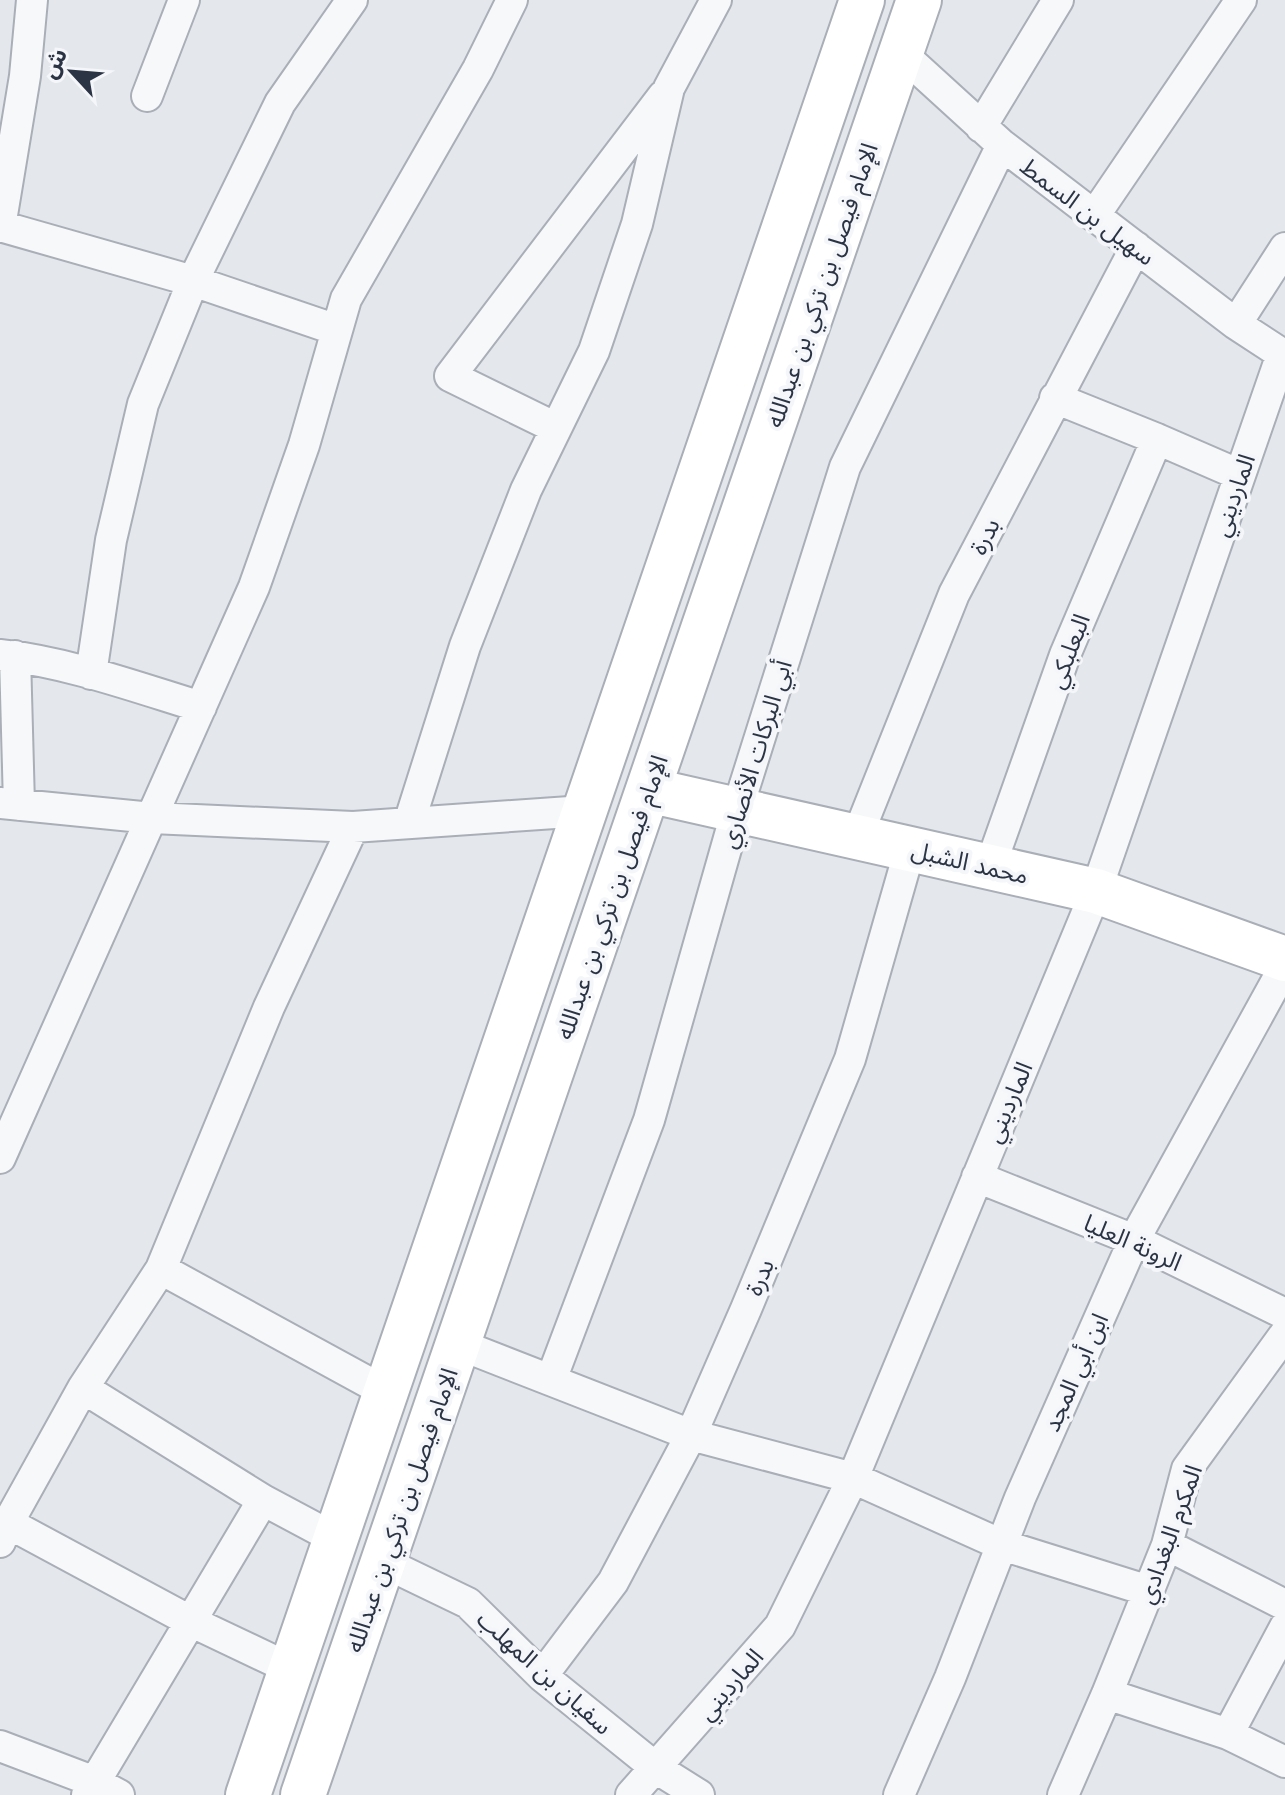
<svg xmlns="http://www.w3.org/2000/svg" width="1285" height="1795" font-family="Quicksand,'Noto Sans Arabic',sans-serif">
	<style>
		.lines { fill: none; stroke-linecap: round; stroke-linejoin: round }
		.street-casing { stroke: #a9aeb7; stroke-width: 34 }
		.secondary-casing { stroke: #a9aeb7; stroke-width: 48 }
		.street { stroke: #f7f8fa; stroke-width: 30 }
		.secondary { stroke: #fff; stroke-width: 44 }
		.labels { text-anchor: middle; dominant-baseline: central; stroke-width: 8; stroke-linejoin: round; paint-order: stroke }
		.street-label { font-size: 24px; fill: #2b3445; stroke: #f4f6f9 }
	</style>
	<rect width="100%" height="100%" fill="#e4e7ec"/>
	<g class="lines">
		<g class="street-casing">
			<path id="street" d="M901 53 1002 145 1236 324 1285 356
				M147 96 184 0
				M981 127 1058 0
				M1094 216 1241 0
				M0 226 193 281 337 330
				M0 227 25 76 32 0
				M1236 324 1285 248
				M1055 398 1157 439 1240 475
				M556 428 450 376 663 96
				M0 655C67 662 136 687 201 707
				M15 656 19 805
				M91 674 111 540 143 404 193 281 280 103 352 0
				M0 803 152 818 353 827 584 811
				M409 823 465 646 526 490 594 351 637 224 669 88 716 0
				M857 837 954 594 1136 247
				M990 867 1065 655 1157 439
				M0 1158 254 587 304 445 346 299 478 69 512 0
				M977 1177 1134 1240 1285 1314
				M161 1269 386 1392
				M458 1344 691 1435 853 1478 1002 1545 1149 1591
				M551 1380 649 1120 737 810 845 467 1002 145
				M83 1388 263 1500 336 1539
				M8 1523 190 1621 291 1669
				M0 1542 8 1523 83 1388 161 1269 269 1007 353 827
				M1167 1545 1285 1605
				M383 1562 468 1603 542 1676 656 1768 699 1795
				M542 1676 613 1582 691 1435 746 1309 850 1059 910 849
				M1107 1694 1228 1734 1285 1762
				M1228 1734 1285 1627
				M0 1746 95 1782 119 1795
				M87 1795 263 1500
				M631 1795 780 1626 853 1478 1096 891 1282 354
				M899 1795 950 1678 1020 1498 1134 1240 1285 966
				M1063 1795 1107 1694 1167 1545 1187 1469 1285 1334"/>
		</g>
		<g class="secondary-casing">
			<path id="secondary" d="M648 790 1096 891 1285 959
				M248 1795 862 0
				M303 1795 919 0"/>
		</g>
		<use href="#street" class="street"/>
		<use href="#secondary" class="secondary"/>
	</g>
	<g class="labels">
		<g class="street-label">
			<text transform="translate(1088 211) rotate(37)">سهيل بن السمط</text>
			<text transform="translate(821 285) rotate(-71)">الإمام فيصل بن تركي بن عبدالله</text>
			<text transform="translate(1233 495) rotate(-71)">المارديني</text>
			<text transform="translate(984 536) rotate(-63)">بدرة</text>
			<text transform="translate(1068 651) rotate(-69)">البعلبكي</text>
			<text transform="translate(755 754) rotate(-73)">أبي البركات الأنصاري</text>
			<text transform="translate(970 862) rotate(13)">محمد الشبل</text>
			<text transform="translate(611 897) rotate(-71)">الإمام فيصل بن تركي بن عبدالله</text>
			<text transform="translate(1008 1102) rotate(-67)">المارديني</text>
			<text transform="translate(1133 1242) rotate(24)">الرونة العليا</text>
			<text transform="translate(759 1277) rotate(-67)">بدرة</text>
			<text transform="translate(1075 1372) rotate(-66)">ابن أبي المجد</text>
			<text transform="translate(401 1510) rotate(-71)">الإمام فيصل بن تركي بن عبدالله</text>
			<text transform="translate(1169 1534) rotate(-70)">المكرم البغدادي</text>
			<text transform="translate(545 1672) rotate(42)">سفيان بن المهلب</text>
			<text transform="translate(730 1684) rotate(-49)">المارديني</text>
		</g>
	</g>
	<g transform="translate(72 72) rotate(296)" stroke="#f4f6f9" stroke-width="6" paint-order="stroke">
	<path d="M0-6L14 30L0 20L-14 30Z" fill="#2b3445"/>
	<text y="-12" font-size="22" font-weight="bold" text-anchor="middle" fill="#2b3445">ش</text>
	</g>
</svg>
